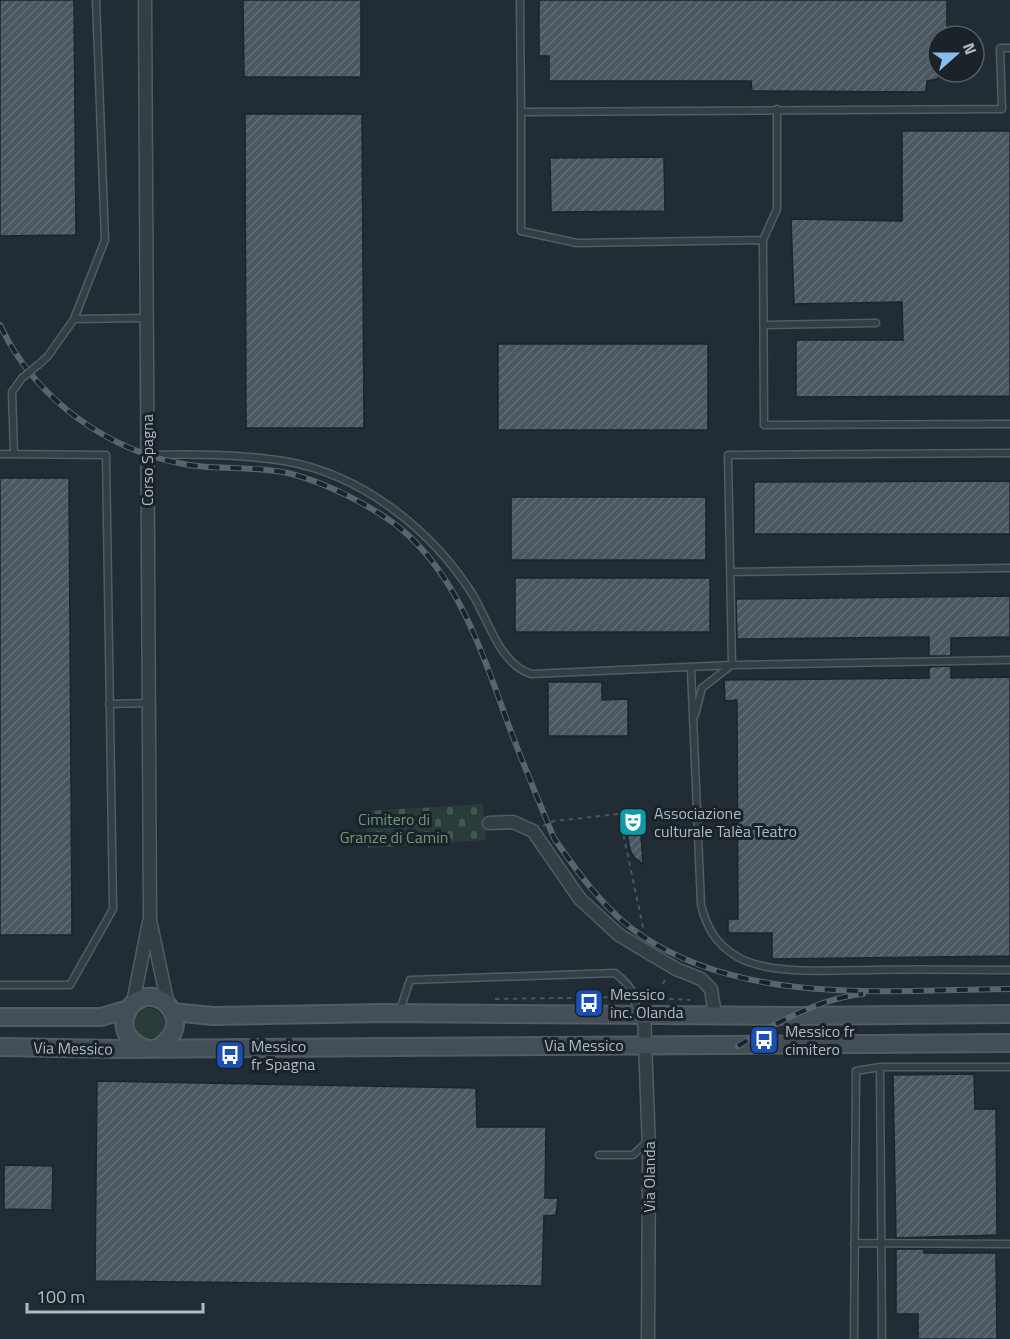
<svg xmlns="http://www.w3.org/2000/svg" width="1010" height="1339" font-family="'Titillium Web',sans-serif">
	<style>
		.cemetery { fill: url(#cemetery-stones) }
		.garden { fill: #293c39 }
		.building { fill: url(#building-hatch); stroke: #1c252b; stroke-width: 1.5 }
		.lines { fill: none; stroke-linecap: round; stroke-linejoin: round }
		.lane-casing { stroke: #525c63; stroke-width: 9 }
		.street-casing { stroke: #525c63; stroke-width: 15 }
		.secondary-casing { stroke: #525c63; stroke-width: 20 }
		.path { stroke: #475959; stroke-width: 2; stroke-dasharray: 4.5 4.5; stroke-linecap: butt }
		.lane { stroke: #343e45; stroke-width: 6 }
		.street { stroke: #343e45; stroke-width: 12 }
		.secondary { stroke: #434e58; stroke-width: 16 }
		.rail-casing { stroke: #59646e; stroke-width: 6 }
		.rail { stroke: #1a2329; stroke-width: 4; stroke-dasharray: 11; stroke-linecap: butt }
		.lane-bridge-casing { stroke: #525c63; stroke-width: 9; stroke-linecap: butt }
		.lane-bridge { stroke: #343e45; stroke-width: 6 }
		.labels { text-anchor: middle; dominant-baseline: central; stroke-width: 6; stroke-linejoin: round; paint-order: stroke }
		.street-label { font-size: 16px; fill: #afb9c2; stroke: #1a2329 }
		.poi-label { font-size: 16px; fill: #afb9c2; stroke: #1a2329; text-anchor: start }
		.park-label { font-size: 16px; fill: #709673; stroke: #1a2329 }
	</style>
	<defs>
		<pattern id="cemetery-stones" width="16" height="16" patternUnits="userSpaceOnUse" patternTransform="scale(1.5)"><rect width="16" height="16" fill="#293c39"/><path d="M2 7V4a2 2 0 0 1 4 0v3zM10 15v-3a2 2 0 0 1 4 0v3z" fill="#465654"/></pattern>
		<pattern id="building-hatch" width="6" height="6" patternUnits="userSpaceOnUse" patternTransform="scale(1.5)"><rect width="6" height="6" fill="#4a5760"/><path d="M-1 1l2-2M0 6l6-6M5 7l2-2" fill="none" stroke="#626d75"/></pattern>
	</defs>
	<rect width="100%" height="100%" fill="#212c34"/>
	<path class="cemetery" d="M483 804 486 840 368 848 366 811Z"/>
	<path class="garden" d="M134 1023a15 15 0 1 1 30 0a15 15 0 1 1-30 0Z"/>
	<path class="building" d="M0 0H74L76 235 0 236Z
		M243 0H361V77H244Z
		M539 0H947V36H938V79L927 81 926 92 752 91 751 81H549V56H539Z
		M245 114H362L364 428H246Z
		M902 131H1010V396L796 397V340H903L902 302 794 304 791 219 902 221Z
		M664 157 665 211 551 212 550 158Z
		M498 344H708V430H498Z
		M0 478H69L72 935H0Z
		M1010 481V534H754V482Z
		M511 497H706V560H511Z
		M515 578H710V632H515Z
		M1010 596V637L951 638V656H929V637L737 639 736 599Z
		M951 666V678L1010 677V956L772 959V933H728V919H738L737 711V700L725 701 724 680 929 678V667Z
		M548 682H602V700L628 699V736H548Z
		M640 812 644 834 641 835 643 864 634 857 630 850 624 815Z
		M974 1074 975 1109H996L997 1235 896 1238 893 1075Z
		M97 1081 476 1088 477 1127H546L545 1198H558L556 1215 544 1216 542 1286 95 1281Z
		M4 1165 53 1166 52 1210 4 1209Z
		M896 1249H924V1253H996L997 1339H918V1314H896Z"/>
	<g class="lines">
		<g class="lane-casing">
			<path id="lane" d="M520 0 521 112 1002 109 1000 48H1010
				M777 109V209L763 240 764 425 1010 424
				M521 112V231L577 243 763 240
				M74 319 105 240 96 0
				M764 325 876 323
				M38 365 48 356 74 319 147 318
				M1010 453 728 455 732 665 1010 660
				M0 454 106 455 113 909 70 985H0
				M14 454 12 392 22 378
				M147 455C193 454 238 454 284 461 362 474 432 530 473 595 489 622 500 664 531 674L732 665
				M731 572 1010 568
				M691 669 701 905C707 928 716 944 736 956 768 976 836 970 872 970 918 969 964 970 1010 970
				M109 704 149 703
				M695 715 702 688 729 667
				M400 1010 410 980 615 973C631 986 636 992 636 1014
				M880 1067 882 1339
				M599 1155H633L648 1141
				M854 1243 1010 1244
				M854 1339 856 1071 880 1067H1010"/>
		</g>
		<g class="street-casing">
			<path id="street" d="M145 0 150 920 168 1005
				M489 823 513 822 533 831 580 899 619 935 676 969 701 979 711 989 715 1015
				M133 1003 149 922
				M644 1014 649 1149 648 1339"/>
		</g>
		<g class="secondary-casing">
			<path id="secondary" d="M173 1012 213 1016 385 1013 793 1016 1010 1014
				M0 1017H101L128 1009
				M0 1047 116 1049 1010 1043
				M145 1048C104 1034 132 982 163 1001 170 1006 174 1013 175 1021 176 1033 168 1041 159 1047"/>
		</g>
		<path class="path" d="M543 826 554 821 619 814 643 927 641 935
			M663 984 666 977
			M642 997 690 1000
			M495 999 624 997"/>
		<use href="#lane" class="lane"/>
		<use href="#street" class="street"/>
		<use href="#secondary" class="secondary"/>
		<g class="rail-casing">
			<path id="rail" d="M0 325C35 399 108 452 189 465 222 470 255 466 288 473 325 482 380 509 408 535 463 586 485 661 510 729 524 766 539 802 554 838 578 873 606 912 642 936 748 1006 889 990 1010 989
				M738 1046C774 1024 820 998 863 994"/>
		</g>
		<use href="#rail" class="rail"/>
		<g class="lane-bridge-casing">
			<path id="lane-bridge" d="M22 378 38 365"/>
		</g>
		<use href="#lane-bridge" class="lane-bridge"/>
	</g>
	<defs>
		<g id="theatre-square" transform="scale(1.5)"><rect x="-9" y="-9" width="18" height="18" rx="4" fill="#0f9aa8" stroke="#1a2329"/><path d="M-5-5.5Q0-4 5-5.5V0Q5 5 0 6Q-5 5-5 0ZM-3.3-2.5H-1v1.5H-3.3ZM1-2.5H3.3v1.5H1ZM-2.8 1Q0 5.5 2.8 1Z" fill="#fff"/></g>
		<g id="bus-square" transform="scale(1.5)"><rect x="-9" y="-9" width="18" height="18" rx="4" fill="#1a4fb4" stroke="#1a2329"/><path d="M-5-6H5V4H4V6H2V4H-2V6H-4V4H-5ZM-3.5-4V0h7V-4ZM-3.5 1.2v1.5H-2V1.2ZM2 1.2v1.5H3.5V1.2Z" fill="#fff"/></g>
	</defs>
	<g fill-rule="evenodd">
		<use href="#theatre-square" x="633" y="822"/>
		<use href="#bus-square" x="589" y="1003"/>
		<use href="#bus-square" x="764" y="1040"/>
		<use href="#bus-square" x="230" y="1055"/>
	</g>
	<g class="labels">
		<g class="street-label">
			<text transform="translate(147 460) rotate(-90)">Corso Spagna</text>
			<text x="584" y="1045">Via Messico</text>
			<text transform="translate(73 1048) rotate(1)">Via Messico</text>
			<text transform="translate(649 1177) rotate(-90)">Via Olanda</text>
		</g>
		<g class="poi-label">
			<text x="654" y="813">Associazione<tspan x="654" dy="18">culturale Talèa Teatro</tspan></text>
			<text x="610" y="994">Messico<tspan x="610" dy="18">inc. Olanda</tspan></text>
			<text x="785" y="1031">Messico fr<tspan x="785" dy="18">cimitero</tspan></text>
			<text x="251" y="1046">Messico<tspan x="251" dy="18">fr Spagna</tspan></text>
		</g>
		<g class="park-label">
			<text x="394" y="819">Cimitero di<tspan x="394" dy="18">Granze di Camin</tspan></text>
		</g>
	</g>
	<g transform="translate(956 54) rotate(69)"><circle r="28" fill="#1a2329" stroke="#565f66" stroke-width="1.5"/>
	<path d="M0-4.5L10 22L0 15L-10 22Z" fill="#88beed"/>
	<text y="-9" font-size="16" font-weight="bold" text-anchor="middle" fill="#afb9c2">N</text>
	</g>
	<path d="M27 1303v9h176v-9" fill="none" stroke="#afb9c2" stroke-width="3"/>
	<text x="36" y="1303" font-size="18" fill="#afb9c2" stroke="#1a2329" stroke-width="4.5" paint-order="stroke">100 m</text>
</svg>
